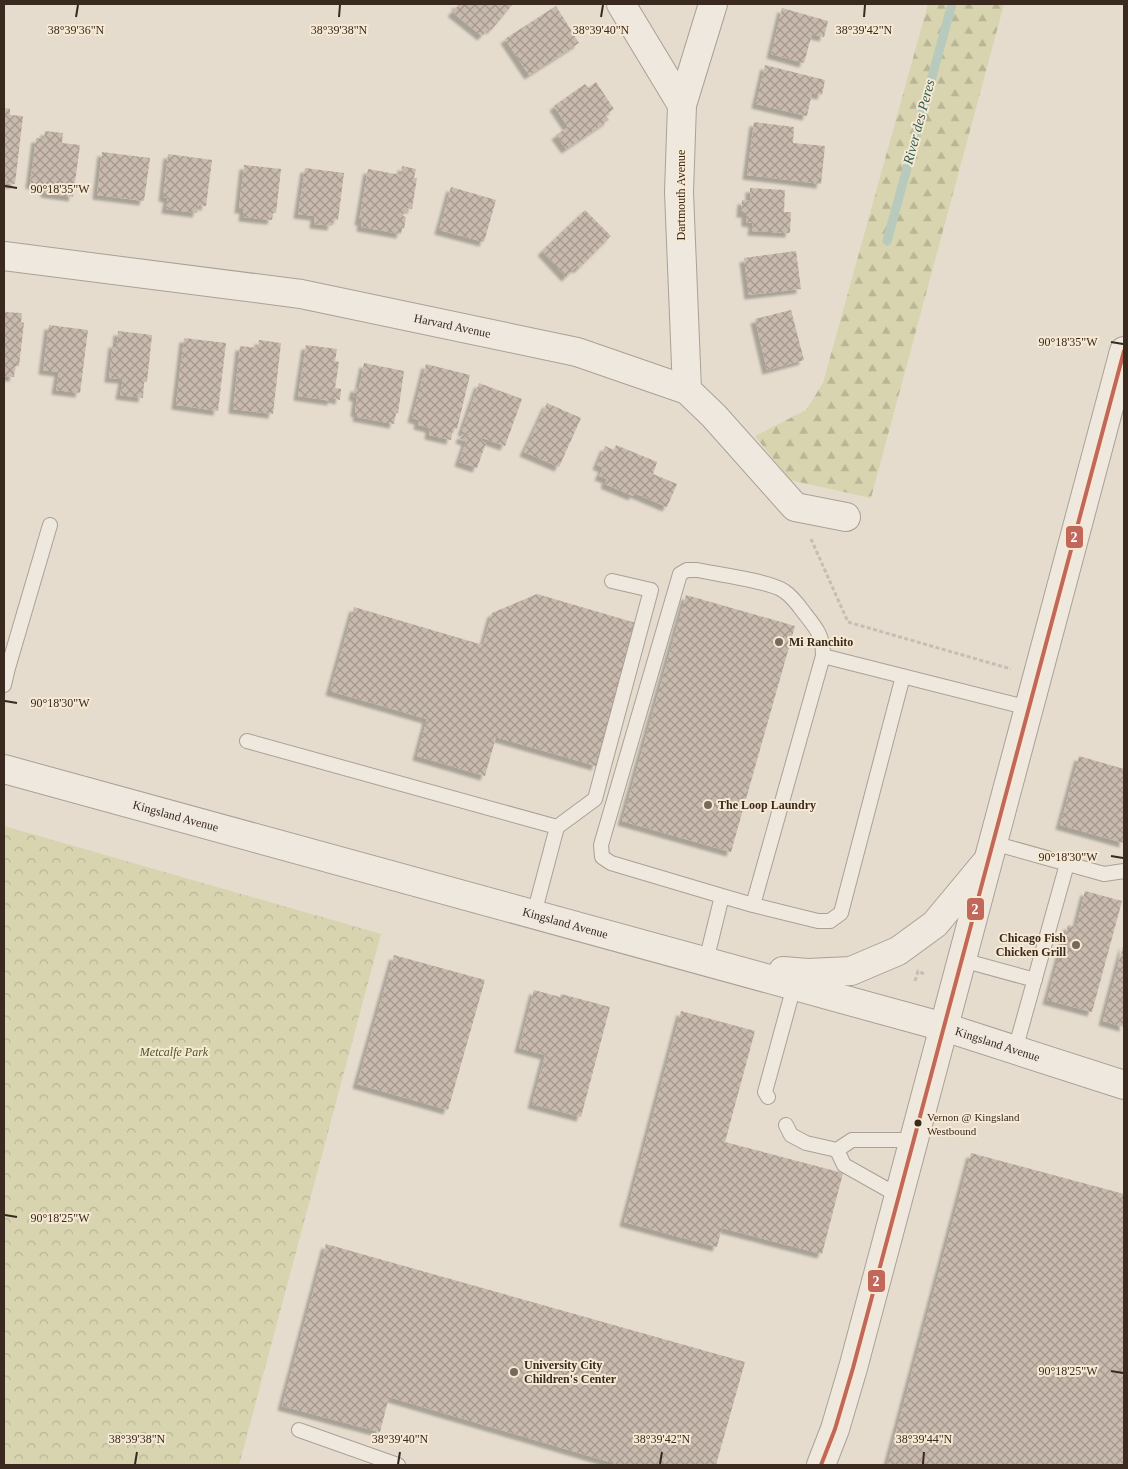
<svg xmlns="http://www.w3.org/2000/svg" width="1128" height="1469" font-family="'Times New Roman',serif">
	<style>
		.forest { fill: url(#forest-firs) }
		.park { fill: url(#park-crowns) }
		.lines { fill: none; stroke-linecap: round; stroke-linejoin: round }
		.stream { stroke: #b8cabe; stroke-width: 9 }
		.building { fill: url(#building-cross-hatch); filter: url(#shadow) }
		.service-casing { stroke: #aaa196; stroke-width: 16 }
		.minor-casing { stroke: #aaa196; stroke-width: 30 }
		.tertiary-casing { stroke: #aaa196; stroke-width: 30 }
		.path { stroke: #c6beb6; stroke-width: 3; stroke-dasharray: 4 2.5; stroke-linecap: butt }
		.service { stroke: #eee8df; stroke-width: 14 }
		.minor { stroke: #eee8df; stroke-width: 28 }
		.tertiary { stroke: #eee8df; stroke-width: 28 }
		.bus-1-casing { stroke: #f6e9d3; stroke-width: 8 }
		.bus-1 { stroke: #c2685b; stroke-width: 4 }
		.ticks { fill: none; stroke: #3a291e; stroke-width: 2 }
		.poi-dot { fill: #76685b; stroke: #f6e9d3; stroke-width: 2 }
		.bus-dot { fill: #3a291e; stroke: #f6e9d3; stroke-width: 2 }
		.labels { text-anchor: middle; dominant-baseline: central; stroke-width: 4; stroke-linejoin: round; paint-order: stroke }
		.bus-label { font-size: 11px; fill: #3a291e; stroke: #f6e9d3; text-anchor: start }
		.street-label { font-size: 12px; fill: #3a291e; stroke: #f6e9d3 }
		.poi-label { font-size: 12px; font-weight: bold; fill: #3a291e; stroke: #f6e9d3; text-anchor: start }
		.park-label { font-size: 12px; font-style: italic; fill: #4e5624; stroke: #f6e9d3 }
		.water-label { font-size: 14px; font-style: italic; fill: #2d5a53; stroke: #f6e9d3 }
		.ticks-label { font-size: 12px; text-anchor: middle; fill: #3a291e; stroke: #f6e9d3; stroke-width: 4; stroke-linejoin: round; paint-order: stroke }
		.line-badge { stroke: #f6e9d3; stroke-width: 2 }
		.badge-label { font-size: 14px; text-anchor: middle; font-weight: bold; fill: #fff }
	</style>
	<defs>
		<pattern id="forest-firs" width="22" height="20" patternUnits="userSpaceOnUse" patternTransform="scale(1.25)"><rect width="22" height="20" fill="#d7d4af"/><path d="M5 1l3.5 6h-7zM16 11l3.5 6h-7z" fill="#b9b696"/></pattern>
		<pattern id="park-crowns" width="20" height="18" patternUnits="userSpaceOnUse" patternTransform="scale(1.25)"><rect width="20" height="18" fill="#d7d4af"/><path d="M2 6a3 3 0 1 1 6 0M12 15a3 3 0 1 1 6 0" fill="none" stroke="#b9b696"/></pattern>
		<pattern id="building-cross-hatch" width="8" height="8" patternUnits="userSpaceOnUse" patternTransform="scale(1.25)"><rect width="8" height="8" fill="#c9baae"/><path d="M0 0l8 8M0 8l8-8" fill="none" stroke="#a4978d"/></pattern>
		<filter id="shadow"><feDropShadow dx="-4.5" dy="4.5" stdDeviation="1" flood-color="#0004"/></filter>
	</defs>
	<rect width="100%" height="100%" fill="#e5dccd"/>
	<path class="forest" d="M928 4H1004L871 498 790 480 755 436 806 410 823 383Z"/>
	<path class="park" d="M4 826 381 934 239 1465H4Z"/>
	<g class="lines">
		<path class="stream" d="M887 241 952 4"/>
	</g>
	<path class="building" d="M455 4H513L491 30 489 28 482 36 452 12 458 6Z
		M556 6 579 43 529 75 505 39Z
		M782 8 828 21 824 37 812 34 804 63 771 54Z
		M765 65 825 80 822 95 812 93 807 116 756 104Z
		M596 82 614 109 605 115 609 120 566 149 556 135 568 127 554 106 585 84 588 88Z
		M4 108 10 109V115L23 116 15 184 4 183Z
		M754 122 794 127 793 143 825 146 821 184 747 175Z
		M45 131 63 133 62 143 80 145 73 197 45 193 46 187 30 184 36 138 44 139Z
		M102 152 150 158 144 201 97 195Z
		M168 154 212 160 206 206 199 205 197 213 166 209 168 198 163 197Z
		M244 165 281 169 276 213H273L272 220 243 217 244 209H239Z
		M402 166 416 169 414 178H417L412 209 407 208V212L404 211 403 216 406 217 404 229 402 228 401 234 361 227 362 221H359L368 169 401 175Z
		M305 168 344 173 338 220 333 219 332 226 314 224 315 216 298 214Z
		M451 187 496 200 484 242 439 230Z
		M750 188 785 190 784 212H791L790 233 752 231 753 223 746 222V213H741L742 200 750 201Z
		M585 210 611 236 578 269 576 267 566 277 542 251Z
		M796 251 801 289 749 295 744 258Z
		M791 310 804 360 767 370 755 319Z
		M4 312 22 313 21 322 24 323 19 366H15L14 377 4 376Z
		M49 325 88 330 80 393 56 390 59 372 43 370Z
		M118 331 152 335 147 382H144L143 398 120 395 123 379 109 378 113 343 117 344Z
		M184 338 226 343 218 411 176 405Z
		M259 340 281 343 273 414 233 409 240 346 258 348Z
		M306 345 337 349 335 361 339 362 335 388 341 389 340 400 332 398V401L298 396Z
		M364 363 404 371 398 413H396L394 424 357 417 358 413 355 412 357 397 353 396 355 387 359 388Z
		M426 364 470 375 457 429 453 428 451 440 429 435 430 428 418 425 419 420 412 418Z
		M479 383 522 399 505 446 482 438 481 441 486 443 477 468 459 462 466 441 460 439 462 434 468 436 469 434 462 431Z
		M547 403 581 418 559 467 524 452Z
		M616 445 657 462 653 474 677 484 667 507 634 493 633 496 605 484 607 479 599 476 603 468 597 465 605 446 614 450Z
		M537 594 636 623 596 766 496 737 485 776 417 756 427 719 330 691 354 607 483 645 492 613Z
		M686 595 795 626 731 852 622 821Z
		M1079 756 1124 769V843L1060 825Z
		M1085 891 1122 901 1092 1012 1047 1000 1068 925 1076 927Z
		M1124 943V1027L1103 1021Z
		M394 955 485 980 448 1110 357 1084Z
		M534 990 560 997 561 994 610 1007 581 1117 532 1104 545 1055 519 1048Z
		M681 1011 755 1031 725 1142 843 1173 822 1254 722 1228 717 1247 624 1222Z
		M971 1153 1124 1194V1465H887Z
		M326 1244 745 1362 716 1465H620L389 1397 380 1432 282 1406Z"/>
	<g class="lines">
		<g class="service-casing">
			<path id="service" d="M4 667 8 668 4 685
				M8 668 50 525
				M247 741 557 827 534 914
				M557 827 595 799 651 590 612 581
				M993 843 1104 874 1124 871
				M722 896 611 863 602 857 601 845 680 574 687 570H697C716 574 770 581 784 591 793 597 799 606 805 614 817 629 823 636 823 656
				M753 905 818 921H830L841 913 903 676
				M962 960 1035 980
				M706 961 722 896 753 905 823 656 1029 708
				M1015 1050 1067 864
				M768 1097 765 1092 794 986
				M786 1125 791 1135 806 1143 837 1150 852 1140H914
				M837 1150 844 1165 899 1196
				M299 1430 398 1465"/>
		</g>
		<g class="minor-casing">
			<g id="minor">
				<path d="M621 4 682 105"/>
				<path id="s1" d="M4 256 301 294 577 352 687 390 714 416 795 507 846 517"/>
				<path d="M687 390 679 192 682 105 713 4"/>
			</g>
		</g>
		<g class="tertiary-casing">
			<g id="tertiary">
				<path id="s2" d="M4 769 944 1027 1124 1085"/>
				<path d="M783 971 808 973 851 971 898 951 935 924 984 865"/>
				<path d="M821 1465 835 1429 853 1368 1124 351"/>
			</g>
		</g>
		<path class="path" d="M811 539 848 622 1011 669
			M915 981 918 971 926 975"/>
		<use href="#service" class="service"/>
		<use href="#minor" class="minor"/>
		<use href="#tertiary" class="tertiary"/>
		<g class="bus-1-casing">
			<path id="bus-1" d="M821 1465 835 1429 853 1368 1124 351"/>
		</g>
		<use href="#bus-1" class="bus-1"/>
	</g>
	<path class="ticks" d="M76 17 78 5M339 17 340 5M601 17 603 5M864 17 865 5M5 186 17 188M1111 342 1123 344M5 701 17 703M1111 856 1123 858M5 1215 17 1217M1111 1371 1123 1373M135 1464 137 1452M398 1464 400 1452M660 1464 662 1452M923 1464 924 1452"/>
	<g class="poi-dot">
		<circle cx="779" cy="642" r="5"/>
		<circle cx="708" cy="805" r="5"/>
		<circle cx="1076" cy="945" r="5"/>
		<circle cx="514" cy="1372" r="5"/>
	</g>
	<circle class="bus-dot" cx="918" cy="1123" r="4.5"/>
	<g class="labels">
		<g class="bus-label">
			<text x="927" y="1117">Vernon @ Kingsland<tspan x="927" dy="14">Westbound</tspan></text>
		</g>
		<g class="street-label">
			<text transform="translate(681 195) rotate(-90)">Dartmouth Avenue</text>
			<text stroke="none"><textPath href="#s1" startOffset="454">Harvard Avenue</textPath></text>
			<text stroke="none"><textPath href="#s2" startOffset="178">Kingsland Avenue</textPath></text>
			<text stroke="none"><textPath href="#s2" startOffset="582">Kingsland Avenue</textPath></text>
			<text stroke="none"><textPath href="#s2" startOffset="1031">Kingsland Avenue</textPath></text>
		</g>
		<g class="poi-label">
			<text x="789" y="642">Mi Ranchito</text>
			<text x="718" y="805">The Loop Laundry</text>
			<text x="1066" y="938" text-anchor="end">Chicago Fish<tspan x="1066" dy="14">Chicken Grill</tspan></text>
			<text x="524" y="1365">University City<tspan x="524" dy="14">Children's Center</tspan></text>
		</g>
		<g class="park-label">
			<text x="174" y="1052">Metcalfe Park</text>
		</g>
		<g class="water-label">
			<text transform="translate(919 122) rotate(-75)">River des Peres</text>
		</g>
	</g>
	<g class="ticks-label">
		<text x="76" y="34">38°39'36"N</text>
		<text x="339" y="34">38°39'38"N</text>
		<text x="601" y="34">38°39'40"N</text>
		<text x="864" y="34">38°39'42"N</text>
		<text x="60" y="193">90°18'35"W</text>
		<text x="1068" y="346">90°18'35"W</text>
		<text x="60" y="707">90°18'30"W</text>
		<text x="1068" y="861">90°18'30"W</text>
		<text x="60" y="1222">90°18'25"W</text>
		<text x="1068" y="1375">90°18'25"W</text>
		<text x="137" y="1443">38°39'38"N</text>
		<text x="400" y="1443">38°39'40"N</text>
		<text x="662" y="1443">38°39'42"N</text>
		<text x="924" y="1443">38°39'44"N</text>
	</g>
	<g class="line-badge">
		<rect x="1065" y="525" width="19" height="24" rx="5" fill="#c2685b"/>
		<rect x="966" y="897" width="19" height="24" rx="5" fill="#c2685b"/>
		<rect x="867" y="1269" width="19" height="24" rx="5" fill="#c2685b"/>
	</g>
	<g class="badge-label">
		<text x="1074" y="542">2</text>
		<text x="975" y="914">2</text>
		<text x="876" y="1286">2</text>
	</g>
	<rect width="1128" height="1469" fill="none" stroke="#3a291e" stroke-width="10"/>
</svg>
